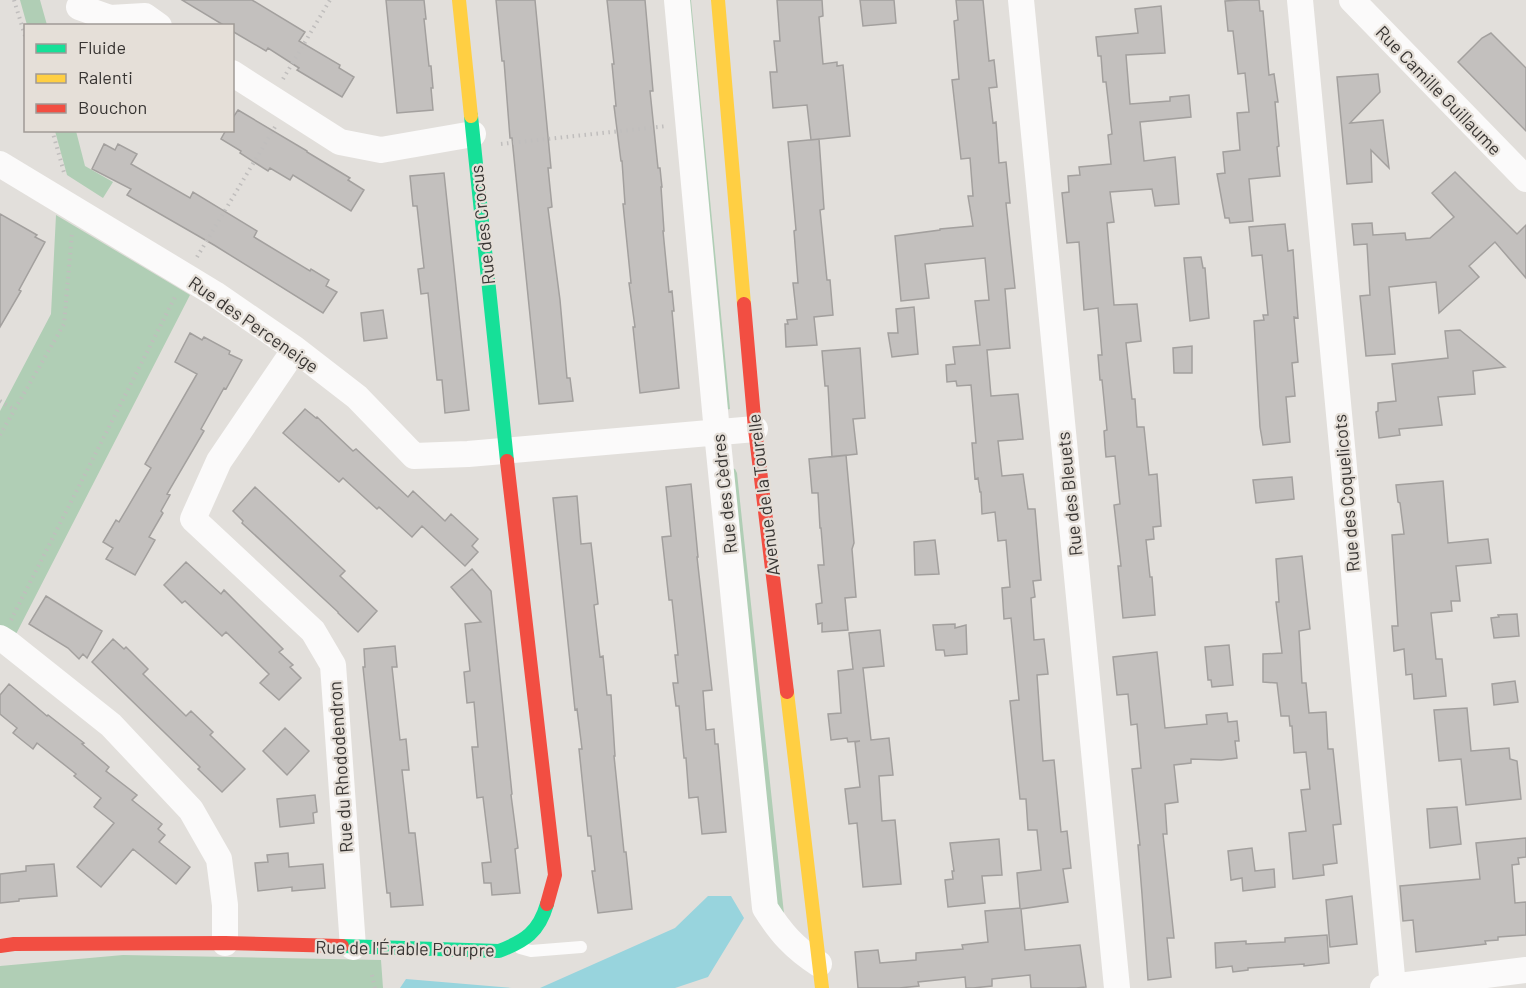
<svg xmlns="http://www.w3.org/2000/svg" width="1526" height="988" font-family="Barlow,sans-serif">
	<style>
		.green { fill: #b0ceb5 }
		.water { fill: #98d4dd }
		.building { fill: #c3c0be; stroke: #a3a09e; stroke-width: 1.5 }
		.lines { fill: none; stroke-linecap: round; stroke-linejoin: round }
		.path { stroke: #c0bebd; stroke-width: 4; stroke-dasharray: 1.5 4.5; stroke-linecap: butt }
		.lane { stroke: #fbfafa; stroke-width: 12 }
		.street { stroke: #fbfafa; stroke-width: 26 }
		.fast { stroke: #16e098; stroke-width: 14 }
		.slow { stroke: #ffcf43; stroke-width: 14 }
		.jam { stroke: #f24e42; stroke-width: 14 }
		.labels { text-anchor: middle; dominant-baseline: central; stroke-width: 4.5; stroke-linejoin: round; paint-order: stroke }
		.street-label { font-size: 18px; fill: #383533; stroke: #e5dfd8 }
	</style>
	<rect width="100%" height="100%" fill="#e2dfdb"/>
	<path class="green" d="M20 0H40L47 25H27Z
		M683 0H691L730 409 726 410Z
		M55 131H76L85 166 113 182 103 198 67 175Z
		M56 215 190 295 14 638 0 630V411L51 314Z
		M732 468 735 469 737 473 785 923 775 909Z
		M123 955 381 960 383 988H0V966Z"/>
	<path class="water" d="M708 896H731L744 918 708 977 675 988H540L675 928Z
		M406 979 512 988H400Z"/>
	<path class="building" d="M182 0H252L305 32 299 41 340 65 339 68 354 77 342 97 297 70 299 68 268 48 266 51 232 31V26H225Z
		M386 0H424L426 19H424L429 66H431L433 88H431L433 110 397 113Z
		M496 0H535L551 168H548L552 207 548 208 560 300 567 378H570L573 401 539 404 512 138H510L504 61H502Z
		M607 0H645L653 91H650L658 168H660L661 178 662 187H661L664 231H663L669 292 672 291 674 311H672L679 388 640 393 633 327H635L629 283H631L623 204H625L622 161H621L614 106H616L612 64H614Z
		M777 0H822L823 16 819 17 823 64 837 62V66L843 65 850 136 811 140 807 105 773 108 770 72H777L774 41H780Z
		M860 0H894L896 23 863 26Z
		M956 0H983L989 61 994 60 997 87 989 88 993 123 996 122 999 163 1006 162 1010 203H1006L1015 288 1005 289 1010 348 987 350 991 396 1018 394 1023 439 998 441 1002 476 1023 474 1028 509H1035L1041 580 1033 581 1035 597 1031 598 1034 640 1044 639 1048 674 1037 675 1043 761 1054 760 1061 832 1067 831 1071 868 1063 869 1068 902 1021 909 1025 950 1080 945 1086 987 1076 988H1031L1030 975 992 979V986L973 988H966L965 977 918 982 919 986 899 988H858L855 952 878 950 880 963 916 960V953L963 949 962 945 988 942 985 911 1020 908 1017 873 1041 870 1037 830H1028L1026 799H1020L1010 701 1019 700 1011 618 1004 619 1002 588 1010 587 1006 540 998 541 995 512 982 514 981 492H980L978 478 975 479 972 443H976L971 385 957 386 956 381 947 382 946 365 955 364 953 347 980 345 975 301 989 300 985 258 925 264 929 298 901 301 895 236 940 230V229L973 226 968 196H973L970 158 961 159 952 80 959 79 954 21 958 20Z
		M1240 0H1259L1260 11H1263L1269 75 1274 74 1278 102H1275L1279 146 1277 147 1280 176 1249 179 1253 221 1230 223 1229 218H1225L1217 174 1225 173 1223 152 1240 150 1237 113 1249 112 1245 73 1238 74 1233 31H1228L1225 1Z
		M1161 6 1165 53 1126 55 1130 104 1170 101V97L1189 95 1191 117 1140 122 1144 161 1175 157 1179 204 1155 206 1152 189 1110 192 1114 222 1107 223 1114 305 1137 304 1141 341 1126 343 1132 399H1135L1137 427H1144L1149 475 1157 474 1161 526 1153 527 1154 539 1146 540 1150 577H1152L1155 615 1123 618 1118 566H1121L1114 505 1120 504 1115 456 1106 457 1105 446 1104 431 1107 430 1102 380H1100L1098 355H1102L1098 308 1084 310 1079 242 1067 243 1062 193 1069 192 1068 176 1080 175 1079 167 1111 164 1108 135 1112 134 1106 82H1103L1101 56H1098L1096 37 1138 33 1135 9Z
		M1491 33 1526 68V131L1458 62 1482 38Z
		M1378 74 1380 92 1350 123 1383 120 1389 168 1371 150 1372 182 1347 184 1337 77Z
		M238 110 307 151V152L350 178 348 180 364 190 351 211 293 175 290 180 270 168 268 171 240 153 241 151 221 139 226 130H232V119Z
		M819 139 824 209 820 210 827 280H830L833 315 814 317 817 345 786 347 785 324H788L787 320 797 319 793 283H798L794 231 796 230 788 142Z
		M104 144 115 150 118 144 137 154 131 164 190 198 193 192 257 231 254 237 310 271 311 269 329 280 326 286 337 292 323 313 214 245 127 195 131 189 92 169Z
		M1455 172 1517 234 1526 225V278L1495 242 1469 266 1479 277 1439 313 1436 282 1389 287 1395 354 1366 356 1360 296 1370 295 1367 244 1354 245 1352 224 1372 223 1373 235 1405 233 1406 240 1430 238 1454 217 1432 193Z
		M444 173 469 410 445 413 442 380H437L428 293 421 294 418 269 424 268 417 206H413L410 176Z
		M0 214 37 235 35 237 45 242 19 290 21 291 0 327Z
		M1285 224 1288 251 1293 250 1298 318 1294 317 1298 362 1292 363 1295 396 1286 397 1290 442 1263 445 1260 427 1254 321 1264 320 1263 315H1268L1262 255 1252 256 1249 227Z
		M1201 257 1203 268H1205L1209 318 1190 321 1184 258Z
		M914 307 918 354 892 357 888 333H898L896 309Z
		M383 310 387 338 364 341 361 313Z
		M1460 330 1505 367 1473 371 1475 394 1438 397 1442 425 1399 429 1400 435 1379 438 1376 412 1378 411V403L1396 401 1392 364 1448 358 1445 331Z
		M190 333 202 340 204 337 230 351 229 354 242 360 226 389 224 388 201 429 204 431 167 494 170 495 161 511 163 513 149 537 155 540 135 575 106 559 113 548 103 542 116 520 119 522 151 468 145 464 197 374 175 362Z
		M1192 346V373H1174L1173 348Z
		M860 348 865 418 853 419 857 454 832 457 828 386H825L822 351Z
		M305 409 316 418 317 417 353 451 356 449 408 497 413 491 445 521 451 514 478 539 472 546 478 552 465 566 422 526 412 537 379 507 377 509 343 478 339 482 283 433Z
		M846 455 854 543 852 549 856 597 845 598 848 630 822 632V623L818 624 816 604 822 603 818 565H824L821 528H820L818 493H812L809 459Z
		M1292 477 1294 499 1256 503 1253 480Z
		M1443 481 1448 543 1488 539 1491 563 1456 566 1460 601H1451L1452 611 1431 613 1436 659H1442L1446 696 1414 699 1412 674 1406 675 1404 649 1394 651 1392 626H1398L1392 535 1404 534 1400 503 1398 502 1396 485Z
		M691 484 698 557H697L712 690 703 691 706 730 714 729 715 744H718L726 832 702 834 698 797 689 798 686 758H684L679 706H676L673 683H678L675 655H678L672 600H669L662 537 671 536 666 487Z
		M255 487 345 571 340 576 377 611 358 632 338 613V612L242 523 243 521 233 511Z
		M577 496 581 544 591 543 598 604 594 605 600 657 603 656 607 695H611L615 756H614L624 852H626L632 909 598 913 592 871H595L591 836H588L579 749H582L577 709 575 710 553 498Z
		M935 540 939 574 915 575 914 542Z
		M1302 556 1310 629 1299 631 1302 683H1306L1309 713 1326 712 1328 749H1333L1341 824 1333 825 1337 863 1323 865 1324 875 1293 879 1289 833 1306 831 1301 790 1310 789 1306 752 1294 753 1292 726H1290L1289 716H1281L1277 683 1263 682V654L1282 653 1276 602H1279L1276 559Z
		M186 562 221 594 224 590 283 649 279 652 293 665 290 667 301 678 279 700 260 683 269 674 226 632 222 636 185 601 182 603 164 585Z
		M472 569 491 591 512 794 511 795 518 848 515 849 520 893 492 895 491 883H484L482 863 491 862 483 797 477 798 472 747H478L474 702 467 703 464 672 470 671 465 624 481 622 451 587Z
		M46 596 102 631 87 658 83 654 79 659 68 648 29 624Z
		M1517 614 1519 636 1494 638 1491 618 1499 617 1498 615Z
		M955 624V628L966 625 967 654 945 656 944 650H936L933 625Z
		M880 630 884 666 863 668 871 740 889 738 893 775 879 776 882 821 895 820 901 884 863 887 857 823 849 824 845 789 860 787 855 742 860 741 848 742 847 738 831 740 828 714 841 713 838 671 853 669 849 633Z
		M113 639 124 649 126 647 148 669 143 674 186 716 191 711 213 732 210 735 245 769 222 792 198 769 200 767 92 662Z
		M1229 645 1233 685 1212 687 1211 680H1208L1205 647Z
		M395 646 397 667H392L400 740 406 739 409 770H402L409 833H415L423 905 391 907 390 893H387L370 734 363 667H365L364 649Z
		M1157 652 1165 728 1207 724 1206 715 1227 713 1228 722 1237 721 1239 741H1235L1237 758 1221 760 1191 759V763L1174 765 1178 802 1165 804 1167 834H1163L1174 938H1167L1171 977 1148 980 1142 894 1138 845H1140L1132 769 1141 768 1137 724 1131 725 1128 694 1117 695 1113 657Z
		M1515 681 1518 702 1494 705 1492 684Z
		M9 684 47 716 48 715 84 743 82 744 109 767 106 771 137 795 132 800 162 824 158 829 165 835 159 842 190 867 176 884 133 849 101 887 77 867 114 823 94 807 101 798 74 776 76 774 37 743 33 749 13 733 17 728 0 714V695Z
		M1467 708 1471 751 1509 748 1510 759 1517 761 1521 799 1466 805 1461 759 1439 761 1434 710Z
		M285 728 309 751 287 775 263 751Z
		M315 795 317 812 313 813 314 823 280 827 277 799Z
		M1457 807 1461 844 1430 848 1427 809Z
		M1526 838V857L1518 858 1519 864 1512 865 1515 903 1526 902V935L1498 937V940L1485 941 1486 944 1416 952 1413 920 1403 921 1400 886 1480 879 1476 843Z
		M999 839 1002 875 982 876 985 903 948 907 945 880 953 879 952 871H954L950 843Z
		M1252 848 1255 871 1274 869 1275 887 1243 891 1242 878 1231 880 1228 851Z
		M288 853 289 867 323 864 325 888 292 891V887L258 891 255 863 268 862 267 855Z
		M54 864 57 896 19 899V901L0 903V874L26 871V866Z
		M1352 896 1357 944 1330 947 1326 900Z
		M1327 935 1329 963 1304 966V964L1248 968V970L1233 972 1232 966 1216 968 1215 943 1246 941V944L1285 942V938Z"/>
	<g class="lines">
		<path class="path" d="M14 0 26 39
			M283 79 330 0
			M52 130 65 176
			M501 144 667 126
			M197 257 275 127
			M0 401 15 410
			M0 435 64 324 72 233
			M11 620 175 297
			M372 975 375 988"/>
		<path class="lane" d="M520 948 531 951 581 947"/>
		<path class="street" d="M677 0 717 432 765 908C781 933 794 948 819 964
			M1021 0 1117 988
			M1300 0 1393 987
			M1352 0 1526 179
			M79 7 110 18 145 16 159 26
			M232 73 340 142 381 150 473 134
			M0 164 215 294 295 349 357 397 414 456 468 454 755 429
			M295 349 219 461 193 519 313 631 333 665 353 947
			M0 638 8 643 111 725 191 810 219 859 225 905V943
			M1383 988 1526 970"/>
		<path class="fast" d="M471 116 507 461
			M342 946 499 951C525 941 539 932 547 904"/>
		<path class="slow" d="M459 0 471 116
			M718 0 744 304
			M787 692 822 988"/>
		<path class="jam" d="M744 304 755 429 787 692
			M507 461 555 875 547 904
			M0 946 14 944 225 943 342 946"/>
	</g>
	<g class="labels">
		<g class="street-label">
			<text transform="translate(1439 90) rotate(46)">Rue Camille Guillaume</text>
			<text transform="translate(482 225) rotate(-96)">Rue des Crocus</text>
			<text transform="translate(254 324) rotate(35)">Rue des Perceneige</text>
			<text transform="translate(1346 493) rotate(-95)">Rue des Coquelicots</text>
			<text transform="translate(724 494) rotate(-96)">Rue des Cèdres</text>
			<text transform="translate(1069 494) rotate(-96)">Rue des Bleuets</text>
			<text transform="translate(763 495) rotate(-97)">Avenue de la Tourelle</text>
			<text transform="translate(340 767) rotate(-94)">Rue du Rhododendron</text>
			<text transform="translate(405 948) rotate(1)">Rue de l'Érable Pourpre</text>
		</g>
	</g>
	<rect x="24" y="24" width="210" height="108" fill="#e5dfd8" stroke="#a09b96" stroke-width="1.5"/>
	<rect x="36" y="44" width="30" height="9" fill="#16e098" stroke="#a09b96" stroke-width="1.5"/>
	<text x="78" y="54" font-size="18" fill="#383533">Fluide</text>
	<rect x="36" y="74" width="30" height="9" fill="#ffcf43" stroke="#a09b96" stroke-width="1.5"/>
	<text x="78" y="84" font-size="18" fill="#383533">Ralenti</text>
	<rect x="36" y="104" width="30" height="9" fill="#f24e42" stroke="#a09b96" stroke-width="1.5"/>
	<text x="78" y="114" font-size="18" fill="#383533">Bouchon</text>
</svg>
